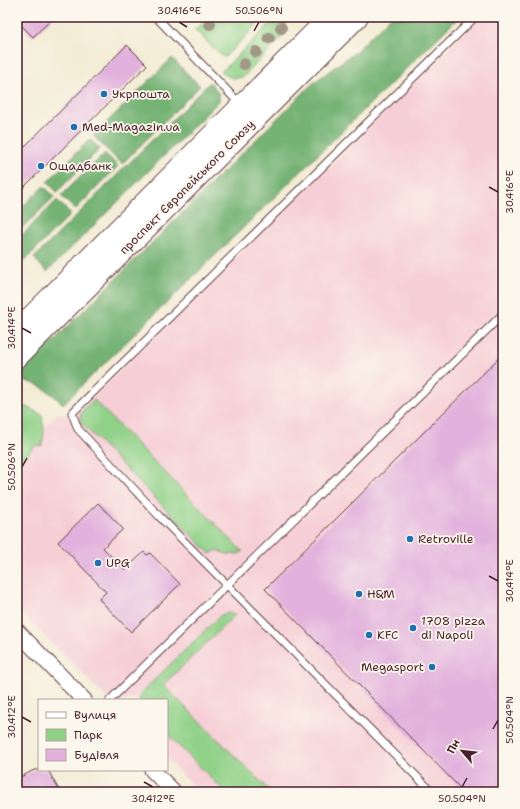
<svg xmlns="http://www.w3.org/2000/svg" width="520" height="809" font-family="'Shantell Sans',sans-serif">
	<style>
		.built { fill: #f6cfd6 }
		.green { fill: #90d188; stroke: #6d785a }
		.forest { fill: #74b374; stroke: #5f6950 }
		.building { fill: #e2b1dd }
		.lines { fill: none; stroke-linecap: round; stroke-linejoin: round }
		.lane-casing { stroke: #633e44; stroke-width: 9 }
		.street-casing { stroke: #633e44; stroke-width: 17 }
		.secondary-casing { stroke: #633e44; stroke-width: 23 }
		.lane { stroke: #fff; stroke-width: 7 }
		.street { stroke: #fff; stroke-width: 15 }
		.secondary { stroke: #fff; stroke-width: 21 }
		.tree { fill: #a29887 }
		.ticks { fill: none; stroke: #4a1f2b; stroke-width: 1.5 }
		.poi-dot { fill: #1f6fb2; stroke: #fbf7ec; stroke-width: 1.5 }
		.labels { text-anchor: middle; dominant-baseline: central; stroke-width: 3.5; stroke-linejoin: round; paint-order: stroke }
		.poi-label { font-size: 12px; fill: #4a1f2b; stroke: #fbf7ec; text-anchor: start }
		.street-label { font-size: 12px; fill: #4a1f2b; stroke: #fbf7ec }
		.neatline { fill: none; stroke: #4a1f2b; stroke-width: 1.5 }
		.ticks-label { font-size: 10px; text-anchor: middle; fill: #4a1f2b }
	</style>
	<rect width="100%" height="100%" fill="#fbf7ec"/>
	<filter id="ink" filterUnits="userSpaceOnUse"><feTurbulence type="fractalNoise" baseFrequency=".025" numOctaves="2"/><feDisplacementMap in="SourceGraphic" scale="8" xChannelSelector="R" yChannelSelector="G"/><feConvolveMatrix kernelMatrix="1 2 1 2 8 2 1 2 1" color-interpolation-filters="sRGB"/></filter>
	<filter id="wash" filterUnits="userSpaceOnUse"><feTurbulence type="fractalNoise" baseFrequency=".012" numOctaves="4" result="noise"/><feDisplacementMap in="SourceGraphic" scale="16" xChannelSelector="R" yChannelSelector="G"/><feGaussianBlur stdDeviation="0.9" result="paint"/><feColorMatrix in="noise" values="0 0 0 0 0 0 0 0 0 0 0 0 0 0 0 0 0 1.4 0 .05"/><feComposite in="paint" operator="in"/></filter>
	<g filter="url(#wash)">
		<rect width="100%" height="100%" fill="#f3ecd5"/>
		<path class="built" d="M481 17H503V792H199L167 759V700H109L17 609V453L57 414 75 415Z"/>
		<path class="green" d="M208 17H265L224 58 195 30Z
			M277 17H286V33L243 77C233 79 229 78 221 72Z
			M94 400 243 552C233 556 226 555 217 550L210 554 82 424 80 416 84 409Z
			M17 405 27 407 42 415 44 431 42 446 36 445 17 465Z
			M228 613 236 614 163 685 271 792H225L167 734V700H139L140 694 221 615Z"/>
		<path class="forest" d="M390 17H459L63 404C49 391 37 381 17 380V377L313 83 354 53Z
			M172 58 200 86 122 164 93 136Z
			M210 82 219 94V101L47 272 34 258Z
			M90 139 100 149 57 192 47 182Z
			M105 153 118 166 75 210 61 196Z
			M44 186 54 197 17 233V212Z
			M57 200 71 214 19 266 17 264V240Z"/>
		<g id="blocks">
			<path class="building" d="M17 17H54L33 37 17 21Z
				M127 45 147 65 17 194V154Z
				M503 354V792H464L265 589Z
				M98 503 123 529 103 548 125 570 144 552 147 555 150 553 180 584 131 632 99 599 106 592 58 542Z
				M34 770H48L60 792H17V779Z"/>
		</g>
	</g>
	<g filter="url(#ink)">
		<use href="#blocks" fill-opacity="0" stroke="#633e44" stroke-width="1"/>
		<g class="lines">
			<g class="lane-casing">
				<path id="lane" d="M156 17 241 105
					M110 700 503 314
					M432 792 159 516 78 429 72 413 475 17"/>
			</g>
			<g class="street-casing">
				<path id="street" d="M17 631 84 700
					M152 770 174 792"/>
			</g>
			<g class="secondary-casing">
				<path id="secondary" d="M17 331 330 17
					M17 357 357 17"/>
			</g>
			<use href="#lane" class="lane"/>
			<use href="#street" class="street"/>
			<use href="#secondary" class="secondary"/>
		</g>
		<g class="tree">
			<circle cx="210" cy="24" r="6"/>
			<circle cx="281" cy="28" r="6"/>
			<circle cx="269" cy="38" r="6"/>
			<circle cx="256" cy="52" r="6"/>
			<circle cx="244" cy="64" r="6"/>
		</g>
	</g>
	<path class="ticks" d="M179 22 187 27M254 31 259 22M489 187 498 192M22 328 31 333M22 467 27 458M489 576 498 581M22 717 31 722M493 729 498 720M144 782 153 787M462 787 467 778"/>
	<g class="poi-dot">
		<circle cx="104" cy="94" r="4"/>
		<circle cx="74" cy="127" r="4"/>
		<circle cx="41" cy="166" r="4"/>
		<circle cx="410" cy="539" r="4"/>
		<circle cx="98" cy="563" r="4"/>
		<circle cx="359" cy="594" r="4"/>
		<circle cx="413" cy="628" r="4"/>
		<circle cx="369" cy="635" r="4"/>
		<circle cx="432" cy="667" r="4"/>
	</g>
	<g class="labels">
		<g class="poi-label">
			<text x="112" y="94">Укрпошта</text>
			<text x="82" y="127">Med-Magazin.ua</text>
			<text x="49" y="166">Ощадбанк</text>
			<text x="418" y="539">Retroville</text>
			<text x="106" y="563">UPG</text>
			<text x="367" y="594">H&amp;M</text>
			<text x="421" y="621">1708 pizza<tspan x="421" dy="14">di Napoli</tspan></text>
			<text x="377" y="635">KFC</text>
			<text x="424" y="667" text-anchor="end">Megasport</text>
		</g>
		<g class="street-label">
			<text transform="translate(187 187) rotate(-45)">проспект Європейського Союзу</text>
		</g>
	</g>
	<rect width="520" height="809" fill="none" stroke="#fbf7ec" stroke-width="44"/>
	<rect x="38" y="699" width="130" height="72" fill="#fbf7ec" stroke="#b4a19f"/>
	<rect x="46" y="712" width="20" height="6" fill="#ffffff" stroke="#b4a19f"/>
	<text x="74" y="719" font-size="12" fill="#4a1f2b">Вулиця</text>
	<rect x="46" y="729" width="20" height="12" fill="#90d188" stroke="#b4a19f"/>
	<text x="74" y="739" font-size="12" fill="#4a1f2b">Парк</text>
	<rect x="46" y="749" width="20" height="12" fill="#e2b1dd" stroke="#b4a19f"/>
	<text x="74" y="759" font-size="12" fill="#4a1f2b">Будівля</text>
	<g transform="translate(462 751) rotate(298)" stroke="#fbf7ec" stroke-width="3" paint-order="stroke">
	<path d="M0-3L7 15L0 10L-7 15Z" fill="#4a1f2b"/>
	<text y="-6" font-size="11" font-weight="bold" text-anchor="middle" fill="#4a1f2b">Пн</text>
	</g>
	<rect x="22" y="22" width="476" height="765" class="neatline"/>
	<g class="ticks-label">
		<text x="179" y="14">30.416°E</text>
		<text x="259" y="14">50.506°N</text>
		<text transform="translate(509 192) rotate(-90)" y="4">30.416°E</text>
		<text transform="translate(11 328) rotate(-90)" y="4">30.414°E</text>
		<text transform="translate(11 467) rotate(-90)" y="4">50.506°N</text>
		<text transform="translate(509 581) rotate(-90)" y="4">30.414°E</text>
		<text transform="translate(11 717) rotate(-90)" y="4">30.412°E</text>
		<text transform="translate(509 720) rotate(-90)" y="4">50.504°N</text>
		<text x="153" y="802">30.412°E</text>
		<text x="462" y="802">50.504°N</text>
	</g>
</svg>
